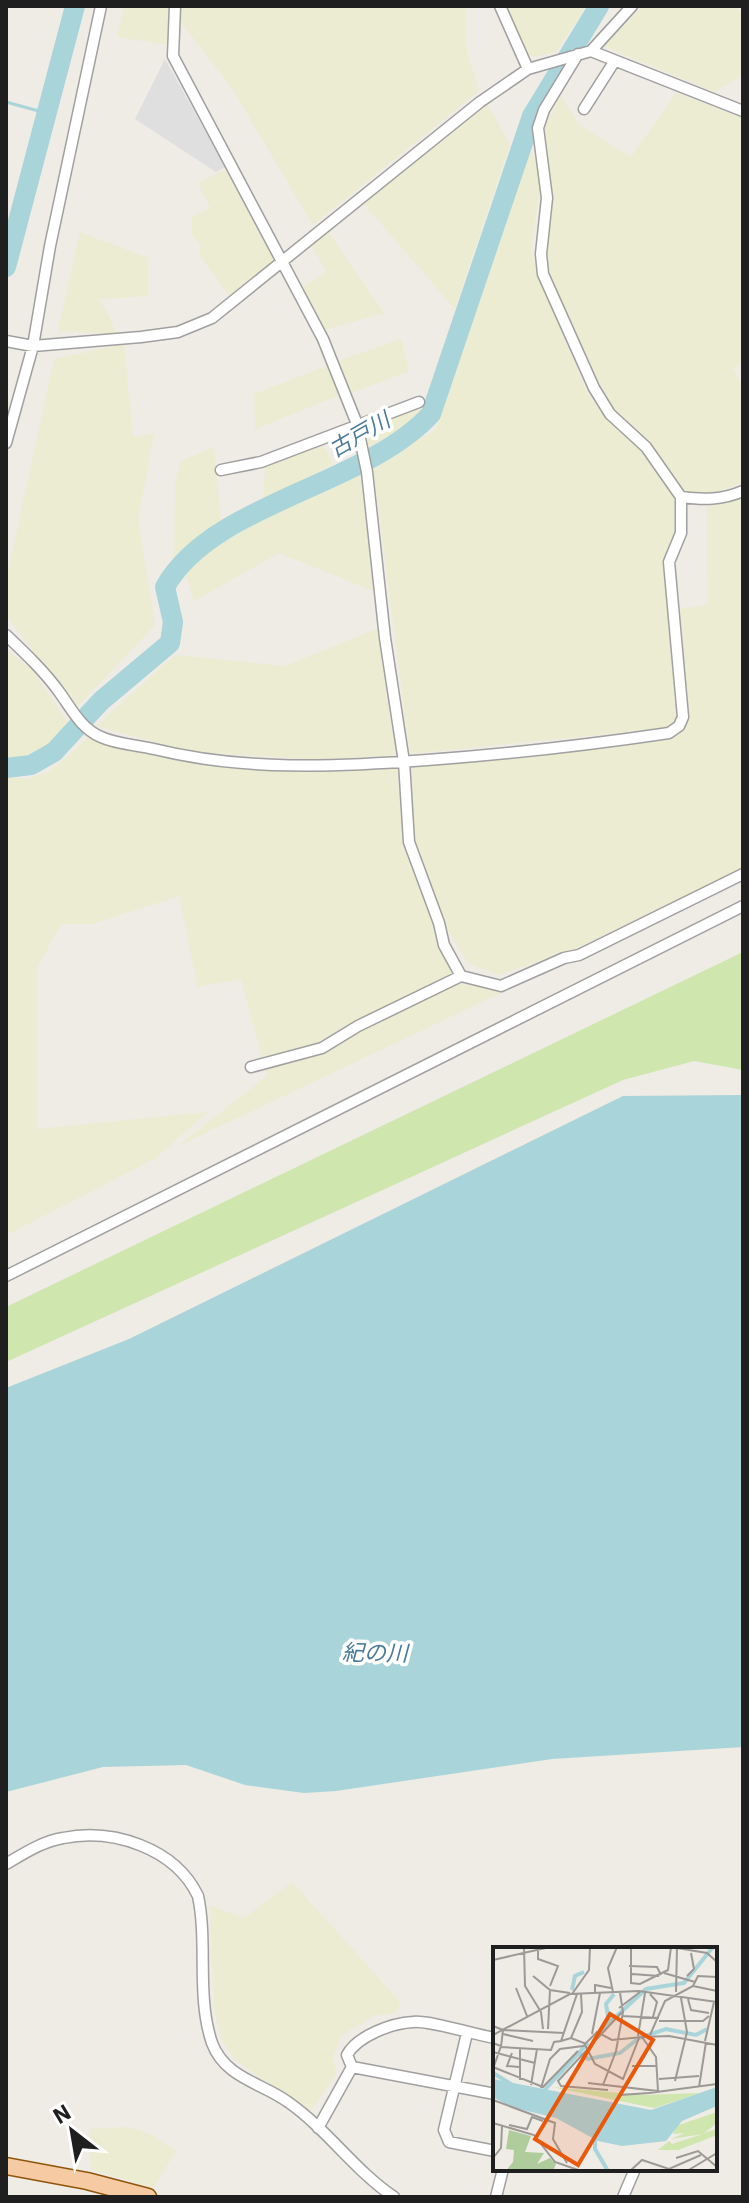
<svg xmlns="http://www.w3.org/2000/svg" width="749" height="2203" font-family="'IBM Plex Sans','Noto Sans JP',sans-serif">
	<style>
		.farmland { fill: #ececd2 }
		.grass { fill: #cfe6ae }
		.parking { fill: #dfdfdf }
		.water { fill: #a8d4da }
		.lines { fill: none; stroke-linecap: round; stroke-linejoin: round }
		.stream { stroke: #a8d4da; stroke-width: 3 }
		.river { stroke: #a8d4da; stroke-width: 20 }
		.minor-casing { stroke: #a0a0a0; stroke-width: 13 }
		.primary-casing { stroke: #905509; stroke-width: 19 }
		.minor { stroke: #fff; stroke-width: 10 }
		.primary { stroke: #f6caa3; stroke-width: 16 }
		.labels { text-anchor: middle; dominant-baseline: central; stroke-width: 7; stroke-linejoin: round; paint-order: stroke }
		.water-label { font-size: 22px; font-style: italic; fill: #4b7a9a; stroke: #fff }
		.inset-river { fill: none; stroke: #a8d4da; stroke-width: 4 }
		.inset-road { fill: none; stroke: #9c9996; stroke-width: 2 }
		.view { fill: #e8590c; fill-opacity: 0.15; stroke: #e8590c; stroke-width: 4 }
		.inset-edge { fill: none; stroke: #1f1f1f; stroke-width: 4 }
	</style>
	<rect width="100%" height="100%" fill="#efebe5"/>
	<path class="farmland" d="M124 6H170L168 45 117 37Z
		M180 6H466L465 44 479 91 313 225 231 87 180 21Z
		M507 6H586L556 52 532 57 526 51Z
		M643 6H736L743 17V75L715 92 603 46Z
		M676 93 743 118V363L733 368 743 390V483L707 495 686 493 650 444 612 411 551 279 547 248 552 189 541 135 560 95 579 125 631 157Z
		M486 103 510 144 455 309 363 203Z
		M531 151 540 166V186L531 250 540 280 587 392 606 417 641 450 676 500 677 533 664 563 680 713 675 723 665 728 410 754 373 467 435 430Z
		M227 169 274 260 230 297 200 256V245L192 234V217L210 208 198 183Z
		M80 232 148 258V296L99 299 110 318 116 334 58 331Z
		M328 232 384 313 324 330 301 288 327 272 311 245Z
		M401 339 409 371 351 393 338 361Z
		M124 344 133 437 154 434 138 519 155 625 77 707 6 616V581L54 359Z
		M329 365 340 395 255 429 254 394Z
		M425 406 419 418 368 448 363 429Z
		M323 444 333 464 263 501 265 467Z
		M214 447 221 522 174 559 175 483 181 461Z
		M359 471 376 592 279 553 194 601 185 571 211 549 263 519Z
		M743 497V868L575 949 498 975 468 963 448 930 412 841 407 765 540 756 677 734 688 720 680 609 708 605 707 507Z
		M377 629 396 755 326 760 191 752 96 726 175 655 285 666Z
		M6 649 32 670 69 724 43 750 27 758 6 759Z
		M89 737 190 763 343 772 397 767 403 842 435 921 438 947 461 984 505 991 178 1146 267 1076 241 979 198 987 179 896 92 924H61L38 966V1129L207 1112 156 1158 6 1235V777L27 779 49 772Z
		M292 1882 400 2002 396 2013 373 2016 341 2036 333 2057 336 2075 310 2111 236 2061 222 2041 214 2010 210 1906 244 1918Z
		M129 2127 149 2134 176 2151 153 2188 91 2169 89 2129Z"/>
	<path class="grass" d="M743 952V1070L694 1061 623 1080 6 1362V1307Z"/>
	<path class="parking" d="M165 59 225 167 216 172 135 119Z"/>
	<path class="water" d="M743 1095V1747L552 1759 336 1791 304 1793 245 1785 186 1765 103 1767 6 1792V1388L129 1339 623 1096Z"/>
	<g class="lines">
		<path class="stream" d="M6 102 46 113"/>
		<path class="river" d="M6 267 75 6
			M6 768 31 765 54 752 101 701 170 643 173 622 165 587C213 502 364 487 431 414L532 116 599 6"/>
		<g class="minor-casing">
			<path id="minor" d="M175 6 173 56 323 339 357 424 367 472 385 638 404 762 409 842 439 923 444 945 461 976
				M500 6 528 69
				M591 51 632 6
				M584 109 614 62
				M6 341 33 346 141 337 178 332 212 318 480 102 528 69 591 51 743 111
				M6 443 33 346 50 246 101 6
				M221 470 261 462 419 402
				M681 497C704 500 722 500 743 491
				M6 635C25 653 45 672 60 693 72 710 81 728 101 737 116 744 137 745 154 749 243 771 336 767 427 760 508 754 588 745 669 733L679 726 683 717 669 562 681 533V497L646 447 610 414 594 388 543 274 541 254 547 198 538 128 544 110 578 54
				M251 1067 322 1048 358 1026 461 976 501 986 564 958 579 955 743 874
				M6 1276 743 906
				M6 1864C23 1854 43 1841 63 1838 113 1828 175 1848 198 1896 208 1943 196 1996 212 2043 225 2078 262 2083 288 2102 327 2129 355 2171 394 2197
				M467 2033 444 2130 449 2142 495 2151
				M352 2067 347 2055C357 2036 392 2023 413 2022 428 2020 477 2035 495 2038
				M352 2067 495 2094
				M318 2128 352 2067
				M496 2197 503 2169
				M623 2197 635 2169"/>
		</g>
		<g class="primary-casing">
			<path id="primary" d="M6 2166 87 2181 148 2197"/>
		</g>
		<use href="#minor" class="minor"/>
		<use href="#primary" class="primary"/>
	</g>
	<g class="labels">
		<g class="water-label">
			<text transform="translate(359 434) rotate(-30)">古戸川</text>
			<text transform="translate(375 1652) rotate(1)">紀の川</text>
		</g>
	</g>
	<g transform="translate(493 1947)">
		<rect width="224" height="224" fill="#efebe5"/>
		<path d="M59 140 150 148 207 146 161 161ZM224 165V176L211 186 224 182V188L185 203H165L176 194 179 197 210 187 178 192 192 186 180 187 183 179Z" fill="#cfe6ae"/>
		<path d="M16 183 38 189 32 205 51 206 44 217 57 211 63 217 60 224H13L20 215 21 203 13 202Z" fill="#afcc9d"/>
		<path d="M0 132 158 163 224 140V159L189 174 173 194 129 199 105 194 63 171 18 160 0 150Z" fill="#a8d4da"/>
		<path class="inset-river" d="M79 43 82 29 91 25M116 75 113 57 121 47M102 89 153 42 191 36 220 0M87 107 95 112 127 106 146 91 173 82 203 88 214 82M0 126 26 142M48 147 95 96M102 190V202L115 224"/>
		<path class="inset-road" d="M31 0 32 39 48 65 50 82M138 0V36L147 37 175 23 178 0M184 1 214 6 224 15M45 3V12L65 19 57 39M0 13 57 0M136 19 164 20 168 28M171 26 202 35M139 27 166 29M40 29 57 43 77 46M194 29 201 22 198 6M200 39 224 44M23 41 34 69M120 45 115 21 124 0M183 45 184 0M102 46V38L118 41M79 47 96 23 97 0M157 47 164 55 160 70M195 52 198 63 216 66M126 61 147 45M129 69 166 71M166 74H210L216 69M0 79 10 83 8 100 58 103 61 95 68 94 84 47M55 82 57 43M10 83 71 86M10 87 40 94M99 87 107 46M0 88 77 47 146 44 224 55M157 88 172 54 200 39 205 29 224 30M145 89 152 46M149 90 176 89 224 98M78 91 89 65 88 47M68 94 78 91 91 96 102 117 130 132 146 91M212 94 221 55M0 96 8 99 1 119M27 102V133M0 105 42 116M19 106 14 119 26 120M139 119H164M0 120 50 140 85 104M166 132 206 129M182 134 194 85 188 51M38 138 44 102M110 138 123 104 130 65 127 46M206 140 213 95M48 141 57 112 67 102 90 99 104 85 119 93 149 90 163 110 165 144 95 136M115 143 68 139 65 134 129 65M156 146 224 137M127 148 156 146M0 153 62 176 60 192 74 216M0 176 41 188 62 215 88 224M16 178 34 182 39 170 50 174M0 211 8 201 9 179M183 211 205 204 224 220M137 224 149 213 176 222 208 208M194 224 224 206"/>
		<path class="view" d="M117 67 160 93 85 218 42 192Z"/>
		<rect width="224" height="224" class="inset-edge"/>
	</g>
	<rect width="749" height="2203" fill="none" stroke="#1f1f1f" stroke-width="16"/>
	<g transform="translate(72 2131) rotate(329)" stroke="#ffffff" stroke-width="6" paint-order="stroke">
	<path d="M0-6L14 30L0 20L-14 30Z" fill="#1f1f1f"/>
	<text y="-12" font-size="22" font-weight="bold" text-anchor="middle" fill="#1f1f1f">N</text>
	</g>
</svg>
